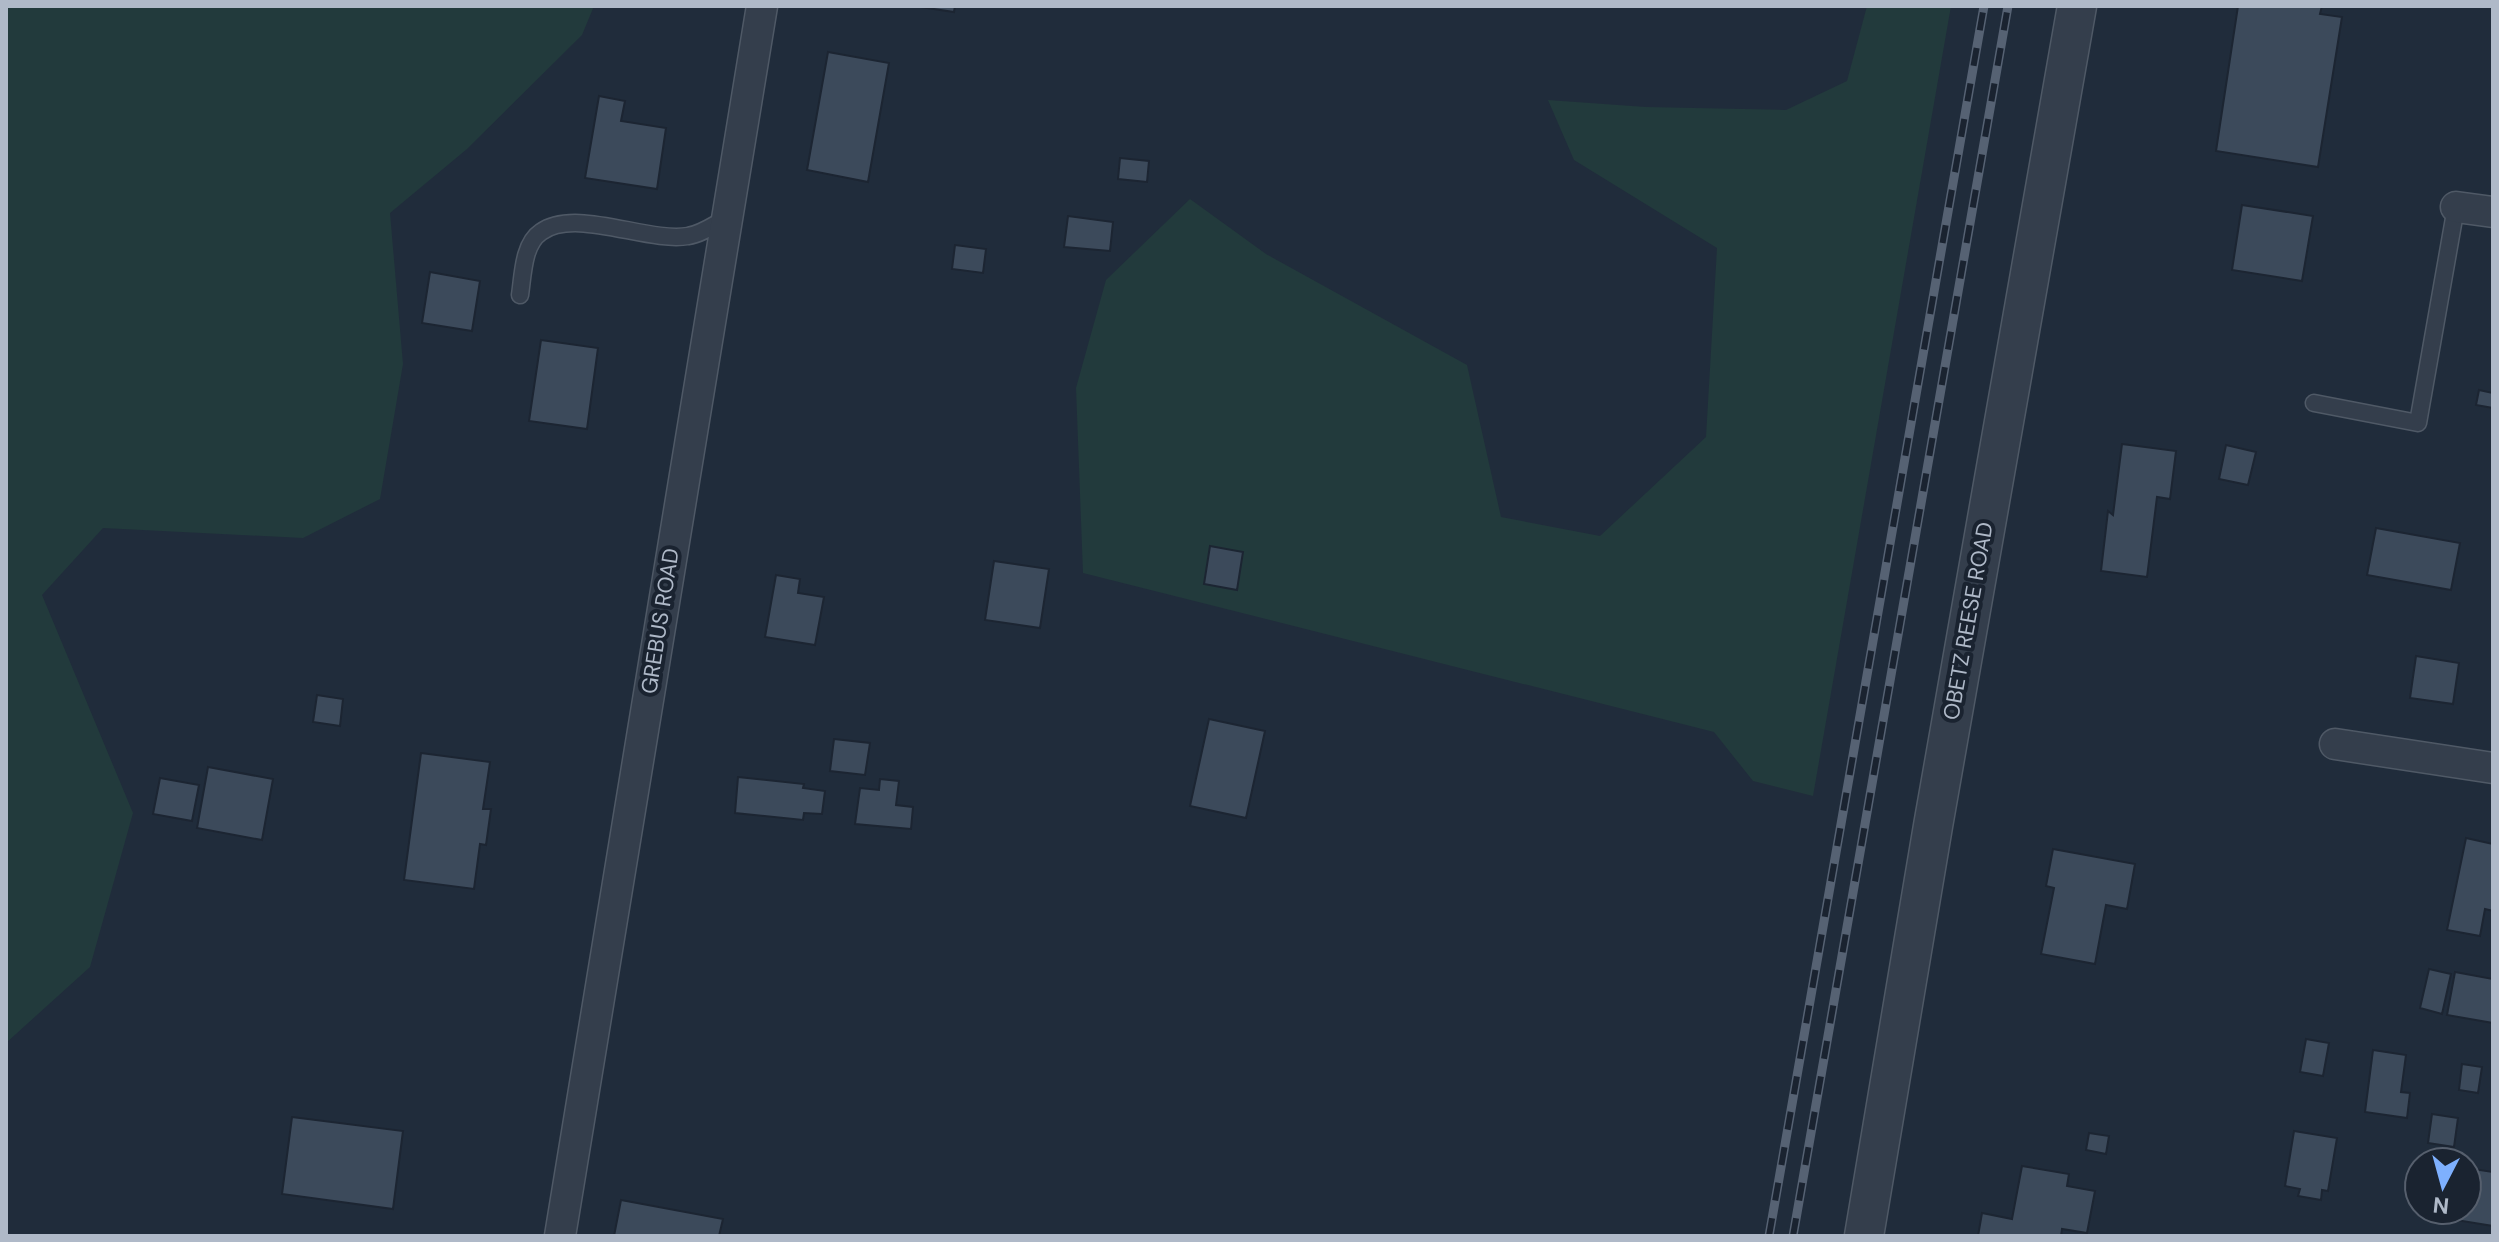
<svg xmlns="http://www.w3.org/2000/svg" width="2499" height="1242" font-family="'DM Sans',sans-serif">
	<style>
		.green { fill: #223a3c }
		.building { fill: #3c4a5b; stroke: #1c2532; stroke-width: 2 }
		.lines { fill: none; stroke-linecap: round; stroke-linejoin: round }
		.service-casing { stroke: #4f5966; stroke-width: 19 }
		.minor-casing { stroke: #4f5966; stroke-width: 33 }
		.tertiary-casing { stroke: #4f5966; stroke-width: 41 }
		.service { stroke: #343e4c; stroke-width: 16 }
		.minor { stroke: #343e4c; stroke-width: 30 }
		.tertiary { stroke: #343e4c; stroke-width: 38 }
		.rail-casing { stroke: #566273; stroke-width: 9 }
		.rail { stroke: #1a2330; stroke-width: 6; stroke-dasharray: 18; stroke-linecap: butt }
		.labels { text-anchor: middle; dominant-baseline: central; stroke-width: 8; stroke-linejoin: round; paint-order: stroke }
		.street-label { font-size: 22px; fill: #afb9c8; stroke: #1a2330 }
	</style>
	<rect width="100%" height="100%" fill="#202c3b"/>
	<path class="green" d="M6 6H594L582 35 467 149 390 213 403 364 380 499 303 538 103 528 42 595 133 813 90 967 6 1043Z
		M1867 6H1951L1813 796 1753 781 1714 732 1083 573 1076 388 1106 280 1190 199 1266 254 1467 365 1501 517 1600 536 1706 437 1717 248 1574 160 1548 100 1646 107 1786 110 1847 81Z"/>
	<path class="building" d="M914 6H955L954 12Z
		M2238 6H2322L2320 14 2342 17 2318 167 2216 151Z
		M828 52 889 63 868 182 807 170Z
		M599 96 625 101 621 121 666 128 657 189 585 178Z
		M1120 158 1149 161 1147 182 1118 179Z
		M2242 205 2313 216 2302 281 2232 270Z
		M1068 216 1113 222 1110 251 1064 247Z
		M955 245 986 249 983 273 952 269Z
		M430 272 480 281 472 331 422 323Z
		M541 340 598 348 587 429 529 421Z
		M2479 390 2493 393V408L2476 405Z
		M2122 444 2176 451 2170 499 2157 497 2147 577 2101 571 2108 511 2113 515Z
		M2226 445 2256 452 2248 485 2219 479Z
		M2376 528 2460 543 2451 590 2367 575Z
		M1210 546 1243 552 1237 590 1204 584Z
		M994 561 1049 569 1040 628 985 620Z
		M776 575 800 579 798 593 824 597 815 645 765 637Z
		M2416 656 2459 663 2453 704 2410 698Z
		M317 695 343 699 340 726 313 722Z
		M1209 719 1265 731 1246 818 1190 806Z
		M834 739 870 743 865 775 830 771Z
		M421 753 490 762 483 809H491L486 845 480 844 474 889 404 880Z
		M208 767 273 779 262 840 197 828Z
		M738 777 804 784 803 788 825 791 822 814 804 813 803 820 735 813Z
		M160 778 199 785 192 821 153 814Z
		M880 779 899 781 896 805 913 807 911 829 855 824 860 788 879 790Z
		M2466 838 2493 844V911L2485 909 2480 936 2447 930Z
		M2053 849 2135 864 2127 909 2106 905 2095 964 2041 954 2054 888 2046 886Z
		M2429 969 2451 974 2442 1014 2420 1008Z
		M2455 972 2493 979V1023L2447 1015Z
		M2306 1039 2329 1043 2323 1076 2300 1072Z
		M2373 1050 2406 1055 2401 1092 2410 1093 2407 1118 2365 1112Z
		M2462 1064 2482 1067 2478 1093 2459 1090Z
		M2432 1114 2458 1118 2454 1147 2428 1143Z
		M292 1117 403 1131 393 1209 282 1194Z
		M2294 1131 2337 1138 2328 1191 2322 1190 2321 1200 2298 1196 2300 1189 2285 1186Z
		M2089 1133 2109 1136 2106 1154 2086 1150Z
		M2418 1163H2419V1203L2412 1201Z
		M2022 1166 2069 1174 2067 1186 2095 1191 2087 1233 2062 1229 2061 1236H1978L1982 1213 2012 1219Z
		M2467 1168 2493 1172V1226L2456 1220 2457 1210H2467Z
		M621 1200 723 1219 719 1236H614Z"/>
	<g class="lines">
		<g class="service-casing">
			<path id="service" d="M520 295C523 275 523 244 541 232 575 207 648 243 688 236 702 234 715 224 727 218
				M2314 403 2418 423 2456 207"/>
		</g>
		<g class="minor-casing">
			<path id="minor" d="M2456 207 2493 212
				M2335 744 2493 768
				M560 1236 762 6"/>
		</g>
		<g class="tertiary-casing">
			<path id="tertiary" d="M1864 1236 1933 826 2077 6"/>
		</g>
		<use href="#service" class="service"/>
		<use href="#minor" class="minor"/>
		<use href="#tertiary" class="tertiary"/>
		<g class="rail-casing">
			<path id="rail" d="M1769 1236 1984 6
				M1793 1236 2008 6"/>
		</g>
		<use href="#rail" class="rail"/>
	</g>
	<g class="labels">
		<g class="street-label">
			<text transform="translate(660 621) rotate(-81)">GREBUS ROAD</text>
			<text transform="translate(1968 621) rotate(-80)">OBETZ REESE ROAD</text>
		</g>
	</g>
	<rect width="2499" height="1242" fill="none" stroke="#afb9c8" stroke-width="16"/>
	<g transform="translate(2443 1186) rotate(186)"><circle r="38" fill="#1a2330" stroke="#565f6d" stroke-width="2"/>
	<path d="M0-6L14 30L0 20L-14 30Z" fill="#7eb0fe"/>
	<text y="-12" font-size="22" font-weight="bold" text-anchor="middle" fill="#afb9c8">N</text>
	</g>
</svg>
